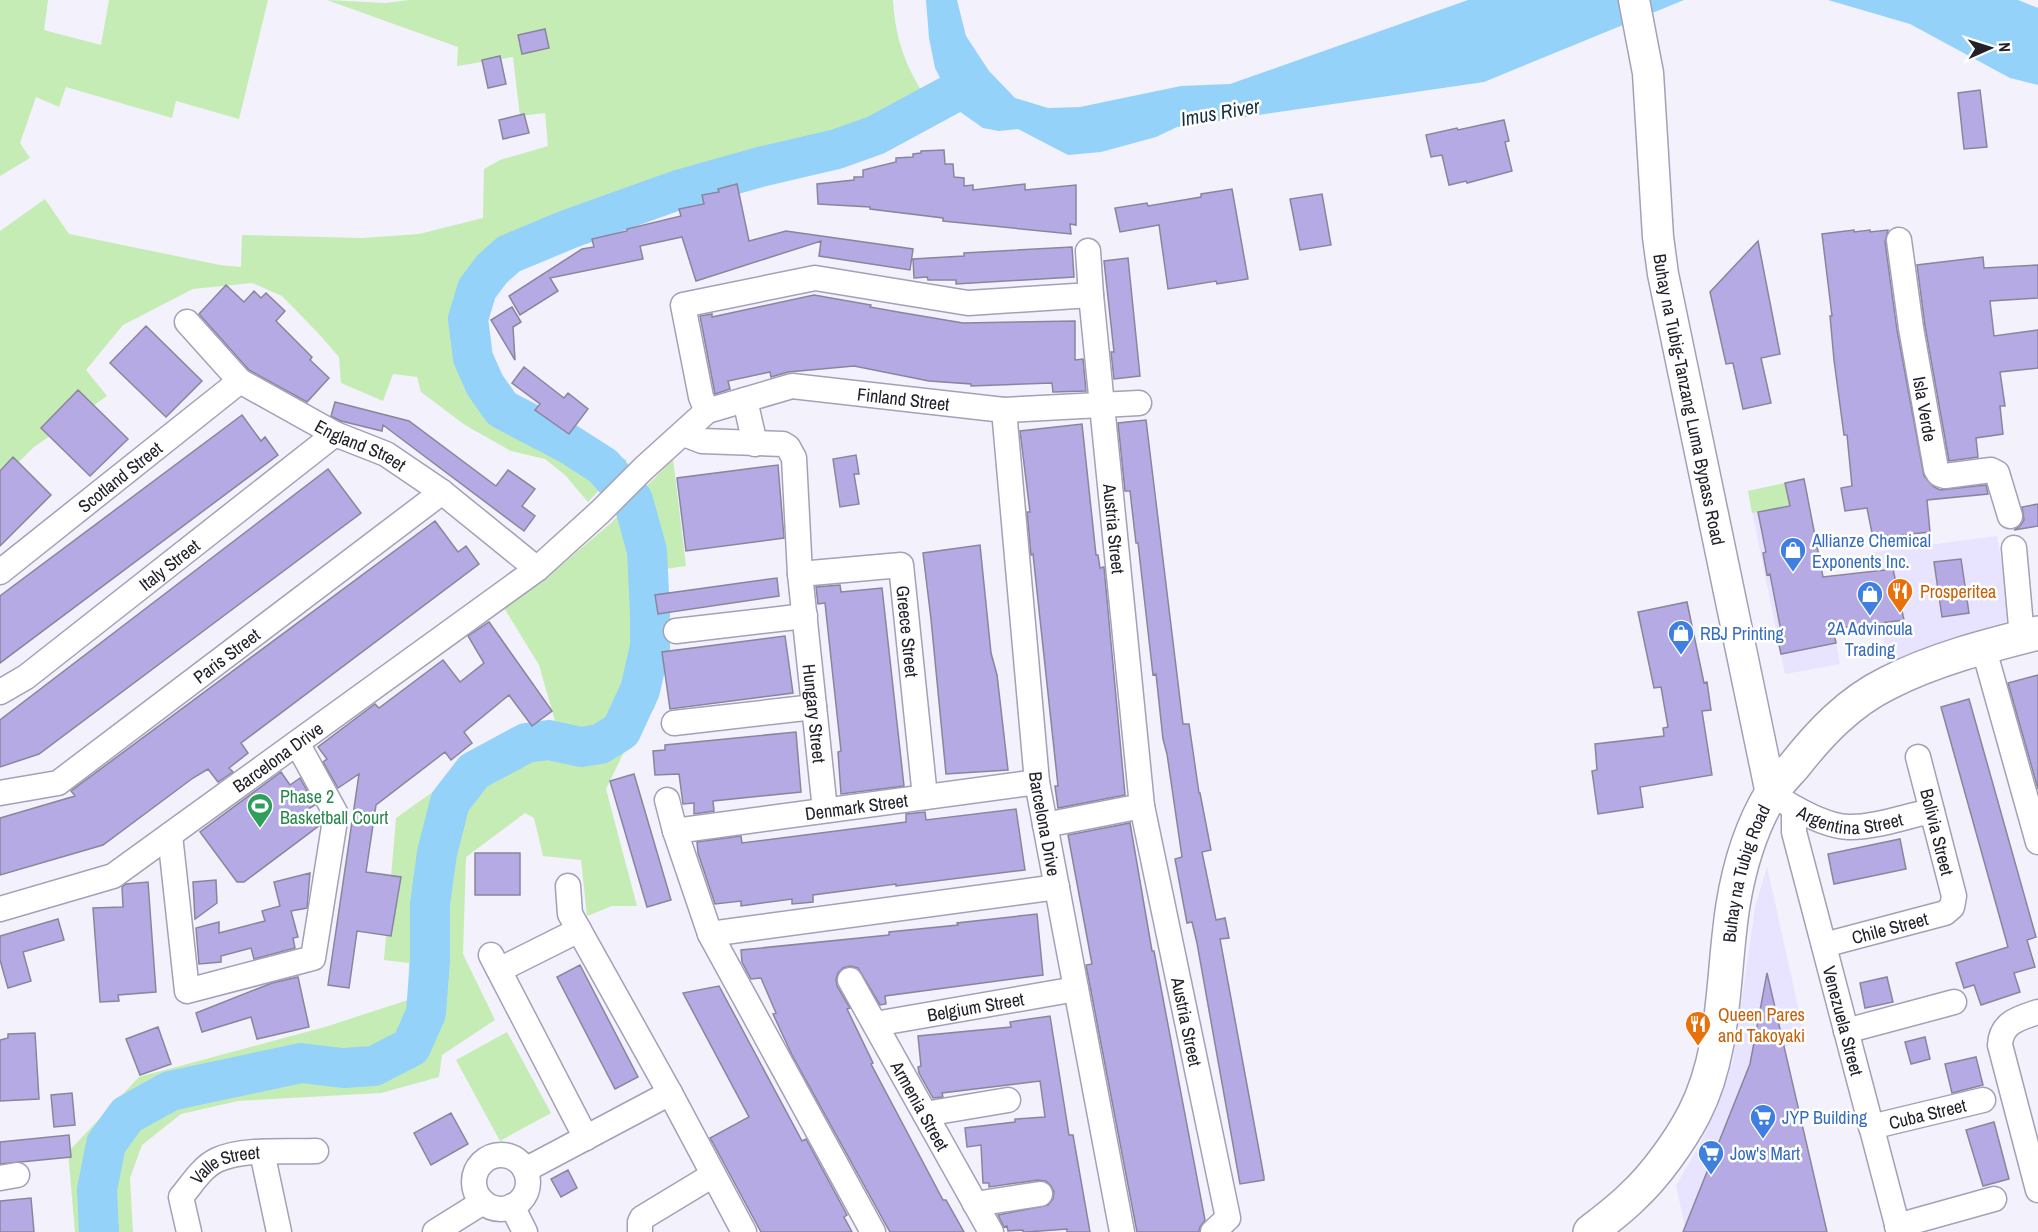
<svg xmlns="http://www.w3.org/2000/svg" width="2038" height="1232" font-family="'Archivo Narrow',sans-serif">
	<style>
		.built { fill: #e8e3fe }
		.green { fill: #c6ecb5 }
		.water { fill: #94d2fa }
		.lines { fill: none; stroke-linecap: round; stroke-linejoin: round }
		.river { stroke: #94d2fa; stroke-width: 40 }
		.building { fill: #b6aae5; stroke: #89859d; stroke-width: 1.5 }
		.minor-casing { stroke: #a4a0b8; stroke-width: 27 }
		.tertiary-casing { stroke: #a4a0b8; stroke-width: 33 }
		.secondary-casing { stroke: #a4a0b8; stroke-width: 36 }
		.minor { stroke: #fff; stroke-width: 24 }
		.tertiary { stroke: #fff; stroke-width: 30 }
		.secondary { stroke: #fff; stroke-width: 33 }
		.labels { text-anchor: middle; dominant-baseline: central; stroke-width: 5; stroke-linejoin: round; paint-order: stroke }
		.street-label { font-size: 18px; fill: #22202a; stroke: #fff }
		.shop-label { font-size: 18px; fill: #366cbe; stroke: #fff; text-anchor: start }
		.food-label { font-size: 18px; fill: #c56008; stroke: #fff; text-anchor: start }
		.leisure-label { font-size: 18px; fill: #27864d; stroke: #fff; text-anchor: start }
		.water-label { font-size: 20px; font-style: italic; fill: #153142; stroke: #fff }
	</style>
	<rect width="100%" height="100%" fill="#f3f1fb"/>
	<path class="built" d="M1804 479 1840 664 1785 674 1748 491Z
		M1997 536 2011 620 1963 635 1888 665 1868 553Z
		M1767 867 1805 1038 1780 1049 1686 1232 1676 1185 1698 1148 1716 1108 1733 1061 1755 907Z"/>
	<path class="green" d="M0 0H48L44 30 101 45 109 0H268L239 119 176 101 172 118 66 87 59 107 36 97 20 143 30 158 0 176Z
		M327 0 385 3 409 0H893C896 50 911 75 937 116L869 148 609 225 534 251 506 268 492 291 481 319 482 352 496 384 524 411 627 460 588 502 565 475 545 459 511 451 465 425 421 392 417 377 393 374 383 401 341 383 339 357 318 333 282 296 252 283 193 289 123 325 86 370 107 396 34 447 0 481V231L45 199 69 234 220 265 241 267 242 235 362 238 419 234 483 218 484 169 500 160 548 146 545 113 520 116 513 57 457 66 458 47Z
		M673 459 686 566 665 569 655 707 623 754 606 789 637 906H612L587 916 581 860 543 856 534 818 525 813 466 857 463 954 495 1020 442 1055 439 1077 381 1093 238 1101 181 1114 142 1145 130 1178 133 1232H75L68 1152 139 1077 325 1027 408 1000 409 963 384 960 396 818 475 762 522 735 557 728 539 665 503 606 559 567 611 523Z
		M1785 483 1790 506 1752 513 1748 491Z
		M507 1032 551 1113 500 1141 456 1060Z"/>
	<path class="water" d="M926 0H957L966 36 989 71 1015 98 1048 108 1080 107 1181 86 1230 84 1468 0H1684L1484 82 1177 127 1156 137 1101 152 1068 155 1018 129 999 131 983 128 956 109 935 68 929 38Z
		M1828 0H2018L2038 8V85L2010 78 1910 24Z"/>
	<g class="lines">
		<path class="river" d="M99 1232 97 1190 106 1144 127 1115 170 1091 301 1063 343 1068 374 1066 411 1047 426 1013 430 961V904L437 853 450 802 474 771 526 743 549 740 581 747 600 744 621 731 640 690 650 647V613L647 551 633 500 603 466 567 443 502 409 485 385 473 358 468 319 477 289 492 269 509 254 569 229 678 190 760 167 837 149 876 135 972 83"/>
	</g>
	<path class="building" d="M545 29 549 48 522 54 518 35Z
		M500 56 506 84 488 88 482 60Z
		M1980 90 1987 147 1964 149 1958 93Z
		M524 114 529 133 503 139 499 120Z
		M1504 120 1509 141 1505 142 1512 171 1467 183 1466 181 1449 185 1442 155 1431 157 1426 135 1457 128 1458 130Z
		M944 150 945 164H953L954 177 964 178V186L973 185V190L1025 184V190L1076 185V225L1070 224 1071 234 943 221V218L870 209V207L818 204 817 184 854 180V177H863V170L896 162V158L913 157V154L921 153V151Z
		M737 184 749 241 786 231 913 249 910 270 819 256 821 241 696 281 682 237 640 246 643 259 550 278 558 291 520 315 509 296 582 249 594 247 592 239 627 231V229L681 216 679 209 704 204 702 195 719 192 718 189Z
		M1232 189 1248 279 1217 284 1216 281 1168 289 1159 225 1120 232 1115 208 1147 203 1148 206 1201 197V194Z
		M1322 194 1331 245 1300 250 1290 199Z
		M1854 230V232L1870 230V232L1888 230 1885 242 1897 330 1924 476 1934 487 1940 490 1986 485 1988 494 1927 500 1930 532 1873 538 1867 508 1845 511 1841 488 1852 486 1847 435H1844L1834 360 1830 316H1832L1822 234Z
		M1758 241 1780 354 1761 358 1771 403 1743 409 1733 363 1726 364 1710 292Z
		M1072 247 1074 277 956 284V280H928L927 277 914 278 913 259 964 256V253Z
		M1983 257 1984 268 2038 265V298L1990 301 1994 336 2038 330V368L2000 372 2005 406H2000L2003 434 1976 438 1978 457 1949 461 1925 326 1917 265Z
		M1128 258 1140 376 1114 379 1111 352H1114L1104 261Z
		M226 285 244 302 254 291 261 298 266 293 285 311 276 321 312 357 310 360 329 378 307 402 249 370 199 314Z
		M814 295 871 305 870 307 898 312 963 323 1075 321V360L1083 359 1086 391 1053 392 1052 383 971 386V384L929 381 854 366 788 372 771 377 770 372 728 381 730 389 715 394 700 316 712 314V317Z
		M512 307 521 322 513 327 515 360 491 320Z
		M146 326 202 381 166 417 110 363Z
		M524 367 564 398 568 393 588 409 569 434 535 410 540 404 512 383Z
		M78 390 128 439 90 476 41 428Z
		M335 402 409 421 496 486 508 470 535 489 522 506 535 516 524 531 383 425 382 431 341 421 331 416Z
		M242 415 261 441 265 437 278 455 0 663V596Z
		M1146 420 1183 724H1189L1199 793H1200L1211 850 1202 852 1216 920 1225 918 1229 938 1220 939 1264 1177V1180L1240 1184 1197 943 1192 922 1187 923 1175 859 1182 857 1167 754 1163 739 1156 674 1153 675 1138 543H1136L1130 491H1125L1118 423Z
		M1082 424 1096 555H1098L1100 568 1104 567 1125 795 1058 808 1055 786H1058L1033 554 1031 555 1027 512H1030L1020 431Z
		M856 455 859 474H854L859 504 840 507 833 459Z
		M13 457 51 495 0 546V471Z
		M778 465 784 538 686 551 677 478Z
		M328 469 361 513 39 754 0 767V720Z
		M1804 479 1823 577 1893 569 1904 620 1833 629 1836 643 1781 654 1776 632 1781 631 1770 574 1767 575 1763 553 1766 552 1758 512 1790 506 1785 483Z
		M2038 504V526L2014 530 2020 526 2024 520 2022 507Z
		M435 521 458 552 466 546 479 564 241 743 248 753 229 768 233 772 218 782 208 769 193 778 103 845 0 875V818L75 796 71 791Z
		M980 545 991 653 997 675 1008 770 946 774 931 619 923 553Z
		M1961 559 1969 613 1942 617 1934 562Z
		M777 578 779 596 658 614 655 595Z
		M840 585 841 592 882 588 904 786 841 794 838 752 841 751 825 603 818 604 816 587Z
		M1687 602 1704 683 1707 682 1711 710 1702 711 1712 775 1640 787 1643 807 1598 814 1592 771 1597 770 1595 744 1664 736 1663 728 1668 727 1661 687 1654 688 1638 612Z
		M489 622 552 711 532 726 509 695 464 732 472 743 451 760 445 752 376 805 366 872 401 877 391 936 357 931 349 988 328 985 359 774 338 788 323 762 327 759 318 747 375 704 379 708 443 660 460 682 484 663 468 636Z
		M785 636 793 693 670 709 662 652Z
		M2038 675V789L2008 683Z
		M1969 699 2036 937 2027 940 2035 967 2014 973 2020 992 1981 1005 1974 985 1964 988 1956 963 2008 947 1941 707Z
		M796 732 801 792 713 801 714 811 694 814V803L683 804 679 774 655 775 653 751 665 750V745Z
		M281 772 290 785 300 778 315 805 308 809 320 825 244 882H237L200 832Z
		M634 774 671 900 647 907 610 781Z
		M1016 809 1025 870 896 886V884L813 895V902L792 904V899L741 906V901L715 904 698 853 697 842 741 836 742 843 883 825 906 822V814L925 812 926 820Z
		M1130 823 1146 916 1152 951H1154L1205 1220 1200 1227 1199 1232H1137L1086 965 1092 964 1068 835Z
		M1900 839 1906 869 1834 884 1828 854Z
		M475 853H520V895H475Z
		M310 873 307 908 291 911 298 937 293 938 295 948 254 959 251 948 221 956V962L199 964 196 928 219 922V933L265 921 262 911 280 906 274 882Z
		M216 880 217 903 195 919 193 882Z
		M148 882 156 992 118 995 119 1001 100 1002 93 908 123 907 122 887 126 884Z
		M1037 914 1043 975 885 996 886 1004 880 1005 858 968 850 966 843 968 838 973 836 979 837 986 850 1008 847 1009 873 1063 871 1064 943 1200H946L964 1232H890L792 1055 773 1014 776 1013 761 978 751 979 742 962 741 950 889 935V932L958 925 957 923Z
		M58 919 64 940 23 952 31 981 8 988 0 960V936Z
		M580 965 638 1077 615 1089 557 977Z
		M1767 973 1827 1232H1683L1750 1064Z
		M298 977 309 1027 257 1039 251 1017 202 1032 196 1013 272 983Z
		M1887 977 1893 1002 1865 1008 1860 983Z
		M719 986 802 1141 806 1139 847 1215 844 1217 852 1232H761L713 1143 710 1138 749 1117 683 993Z
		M1050 1016 1069 1135H1073L1090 1232H1067V1229L1027 1232H1023V1230L1008 1231 1007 1226 1004 1227 998 1215 1048 1205 1053 1199 1054 1192 1051 1186 1046 1181 1038 1180 989 1187V1183H983L981 1145 967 1147 965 1128 1015 1122V1119L1045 1117 1040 1081 942 1093 943 1097 933 1098 919 1073 918 1067 921 1066 918 1036 1011 1027 1010 1022Z
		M158 1027 171 1064 140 1075 126 1039Z
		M35 1033 39 1099 0 1101V1040L8 1038V1034Z
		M1925 1037 1930 1059 1911 1064 1905 1042Z
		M1976 1057 1983 1085 1952 1093 1945 1064Z
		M72 1093 75 1125 54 1127 51 1095Z
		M451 1113 468 1144 431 1165 414 1133Z
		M1994 1122 2009 1179 1983 1186 1966 1130Z
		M69 1135 71 1157 0 1164V1142Z
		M568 1170 577 1188 561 1197 551 1179Z
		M31 1198 34 1232H0V1201Z"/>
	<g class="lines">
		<g class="minor-casing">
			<g id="minor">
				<path id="s1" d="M1899 240 1911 328 1936 469 1939 474 1945 476 1991 470 1997 473 2010 516"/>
				<path id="s2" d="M1088 251 1091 295 1142 806 1228 1218 1213 1232"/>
				<path id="s3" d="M187 322 240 381 335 434 386 454 442 492 537 569"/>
				<path d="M745 400 755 444"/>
				<path id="s4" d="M1004 410 1037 782 1122 1232"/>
				<path d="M707 411 701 397 683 305 815 278 968 303 1091 295"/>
				<path id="s5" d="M684 434 702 441 783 444 788 447 794 458 800 574 825 810"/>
				<path d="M2014 548 2022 637"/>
				<path id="s6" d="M0 572 240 381"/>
				<path id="s7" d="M800 574 901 565 925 797"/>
				<path d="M676 631 805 616"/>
				<path d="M1983 646 2038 842"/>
				<path id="s8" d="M0 692 26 677 335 434"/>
				<path d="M674 723 814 707"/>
				<path id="s9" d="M0 793 58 783 442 492"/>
				<path d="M667 800 675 831 710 934 873 1232"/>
				<path id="s10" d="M1783 801C1801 812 1826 826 1848 827 1874 828 1906 816 1932 811"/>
				<path id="s11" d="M1794 808V832L1899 1232"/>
				<path d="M1045 825 1142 806"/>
				<path id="s12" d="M675 831 1037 782"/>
				<path d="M170 835 187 991 313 958 336 814 297 743"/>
				<path d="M568 886 570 914 670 1093 744 1232"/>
				<path id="s13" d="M0 909 113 876 537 569 600 512 644 468 707 411 792 386 1004 410 1139 403"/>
				<path d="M710 934 1057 887"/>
				<path id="s14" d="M1824 945 1945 913 1952 907 1954 896 1918 757"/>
				<path d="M491 955 586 1138"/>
				<path d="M499 970 579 930"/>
				<path id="s15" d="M850 980 991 1232"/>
				<path d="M2038 1012C2020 1018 2001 1022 2000 1045L2038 1190"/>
				<path id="s16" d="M875 1024 1076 989"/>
				<path d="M1846 1031 1954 1002"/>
				<path d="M925 1114 1008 1100"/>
				<path id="s17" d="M1871 1127 1983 1100"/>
				<path d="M262 1152 279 1232"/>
				<circle cx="501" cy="1182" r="27"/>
				<path d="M525 1170 670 1093"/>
				<path d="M0 1178 17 1175"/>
				<path d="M975 1204 1040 1194"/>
				<path d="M512 1206 525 1232"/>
				<path d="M1897 1226 1994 1199"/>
				<path id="s18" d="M189 1232 181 1197C192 1184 202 1167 217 1160 243 1148 287 1152 316 1151"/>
				<path d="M435 1232 483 1202"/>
				<path d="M640 1232V1222L642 1218 713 1175"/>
			</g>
		</g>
		<g class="tertiary-casing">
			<g id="tertiary">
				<path id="s19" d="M1634 0 1648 73 1658 237 1663 274 1771 794"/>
			</g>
		</g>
		<g class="secondary-casing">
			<g id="secondary">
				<path id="s20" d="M1590 1232C1604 1221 1619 1210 1632 1197 1655 1176 1680 1141 1694 1114 1727 1050 1722 974 1733 905 1739 868 1751 827 1771 794 1777 784 1786 775 1794 766 1820 733 1849 702 1888 683 1935 659 1987 646 2038 633"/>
			</g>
		</g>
		<use href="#minor" class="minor"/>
		<use href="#tertiary" class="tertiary"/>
		<use href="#secondary" class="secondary"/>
	</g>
	<defs>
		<g id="shop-pin" transform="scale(1.35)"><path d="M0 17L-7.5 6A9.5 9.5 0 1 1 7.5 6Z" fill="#3f7fe0" stroke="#fff"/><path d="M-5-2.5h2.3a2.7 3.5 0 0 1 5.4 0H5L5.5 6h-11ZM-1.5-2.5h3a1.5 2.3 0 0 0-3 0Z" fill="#fff"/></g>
		<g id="restaurant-pin" transform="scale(1.35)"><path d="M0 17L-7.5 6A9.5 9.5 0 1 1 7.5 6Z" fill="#e8710a" stroke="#fff"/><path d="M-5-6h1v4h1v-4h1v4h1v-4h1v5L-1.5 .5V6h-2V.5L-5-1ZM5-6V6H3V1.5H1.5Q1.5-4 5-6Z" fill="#fff"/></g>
		<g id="stadium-pin" transform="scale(1.35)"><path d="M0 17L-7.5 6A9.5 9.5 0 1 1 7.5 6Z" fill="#2e9e5b" stroke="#fff"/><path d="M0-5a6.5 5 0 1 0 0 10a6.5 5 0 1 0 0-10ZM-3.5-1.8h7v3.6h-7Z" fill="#fff"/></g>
		<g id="supermarket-pin" transform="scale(1.35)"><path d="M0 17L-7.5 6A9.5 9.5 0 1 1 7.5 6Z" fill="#3f7fe0" stroke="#fff"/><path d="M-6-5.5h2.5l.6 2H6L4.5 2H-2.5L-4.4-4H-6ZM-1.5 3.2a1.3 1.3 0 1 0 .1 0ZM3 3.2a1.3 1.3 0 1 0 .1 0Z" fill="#fff"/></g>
	</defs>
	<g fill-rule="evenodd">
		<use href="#shop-pin" x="1793" y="550"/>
		<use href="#restaurant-pin" x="1900" y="591"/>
		<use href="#shop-pin" x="1870" y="594"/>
		<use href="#shop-pin" x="1681" y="633"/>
		<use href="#stadium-pin" x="260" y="806"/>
		<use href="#restaurant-pin" x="1698" y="1024"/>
		<use href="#supermarket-pin" x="1763" y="1117"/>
		<use href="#supermarket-pin" x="1711" y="1153"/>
	</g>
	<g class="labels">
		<g class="street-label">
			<text stroke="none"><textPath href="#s13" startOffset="1074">Finland Street</textPath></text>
			<text stroke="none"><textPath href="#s19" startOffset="404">Buhay na Tubig-Tanzang Luma Bypass Road</textPath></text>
			<text stroke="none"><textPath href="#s1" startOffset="171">Isla Verde</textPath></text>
			<text stroke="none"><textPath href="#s3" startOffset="216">England Street</textPath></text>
			<text stroke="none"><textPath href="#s6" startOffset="153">Scotland Street</textPath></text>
			<text stroke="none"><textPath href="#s2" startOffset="279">Austria Street</textPath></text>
			<text stroke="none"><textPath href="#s8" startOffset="212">Italy Street</textPath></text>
			<text stroke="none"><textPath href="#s7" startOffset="168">Greece Street</textPath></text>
			<text stroke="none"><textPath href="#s9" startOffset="270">Paris Street</textPath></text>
			<text stroke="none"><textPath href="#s5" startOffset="375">Hungary Street</textPath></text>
			<text stroke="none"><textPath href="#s13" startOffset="321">Barcelona Drive</textPath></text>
			<text stroke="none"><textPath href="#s12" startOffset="183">Denmark Street</textPath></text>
			<text stroke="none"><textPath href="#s10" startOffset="72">Argentina Street</textPath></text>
			<text stroke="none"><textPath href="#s4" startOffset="416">Barcelona Drive</textPath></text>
			<text transform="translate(1937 832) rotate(76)">Bolivia Street</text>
			<text stroke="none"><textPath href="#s20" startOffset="406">Buhay na Tubig Road</textPath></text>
			<text stroke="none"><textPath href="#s14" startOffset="68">Chile Street</textPath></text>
			<text stroke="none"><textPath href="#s16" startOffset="102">Belgium Street</textPath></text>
			<text stroke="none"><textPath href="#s11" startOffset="219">Venezuela Street</textPath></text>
			<text stroke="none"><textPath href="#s2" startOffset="778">Austria Street</textPath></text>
			<text stroke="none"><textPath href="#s15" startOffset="144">Armenia Street</textPath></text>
			<text stroke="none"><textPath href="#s17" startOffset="58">Cuba Street</textPath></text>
			<text stroke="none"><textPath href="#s18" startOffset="94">Valle Street</textPath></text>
		</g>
		<g class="shop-label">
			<text x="1812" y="540">Allianze Chemical<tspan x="1812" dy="21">Exponents Inc.</tspan></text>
			<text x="1870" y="628" text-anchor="middle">2A Advincula<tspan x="1870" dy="21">Trading</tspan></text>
			<text x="1700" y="633">RBJ Printing</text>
			<text x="1782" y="1117">JYP Building</text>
			<text x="1730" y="1153">Jow's Mart</text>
		</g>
		<g class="food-label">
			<text x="1920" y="591">Prosperitea</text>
			<text x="1718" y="1014">Queen Pares<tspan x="1718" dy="21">and Takoyaki</tspan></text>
		</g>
		<g class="leisure-label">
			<text x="280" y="796">Phase 2<tspan x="280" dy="21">Basketball Court</tspan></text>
		</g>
		<g class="water-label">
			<text transform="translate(1220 112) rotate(-10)">Imus River</text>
		</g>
	</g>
	<g transform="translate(1990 48) rotate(87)" stroke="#ffffff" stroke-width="4.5" paint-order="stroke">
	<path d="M0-4.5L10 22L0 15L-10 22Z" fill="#22202a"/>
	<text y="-9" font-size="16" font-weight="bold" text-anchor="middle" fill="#22202a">N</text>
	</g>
</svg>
